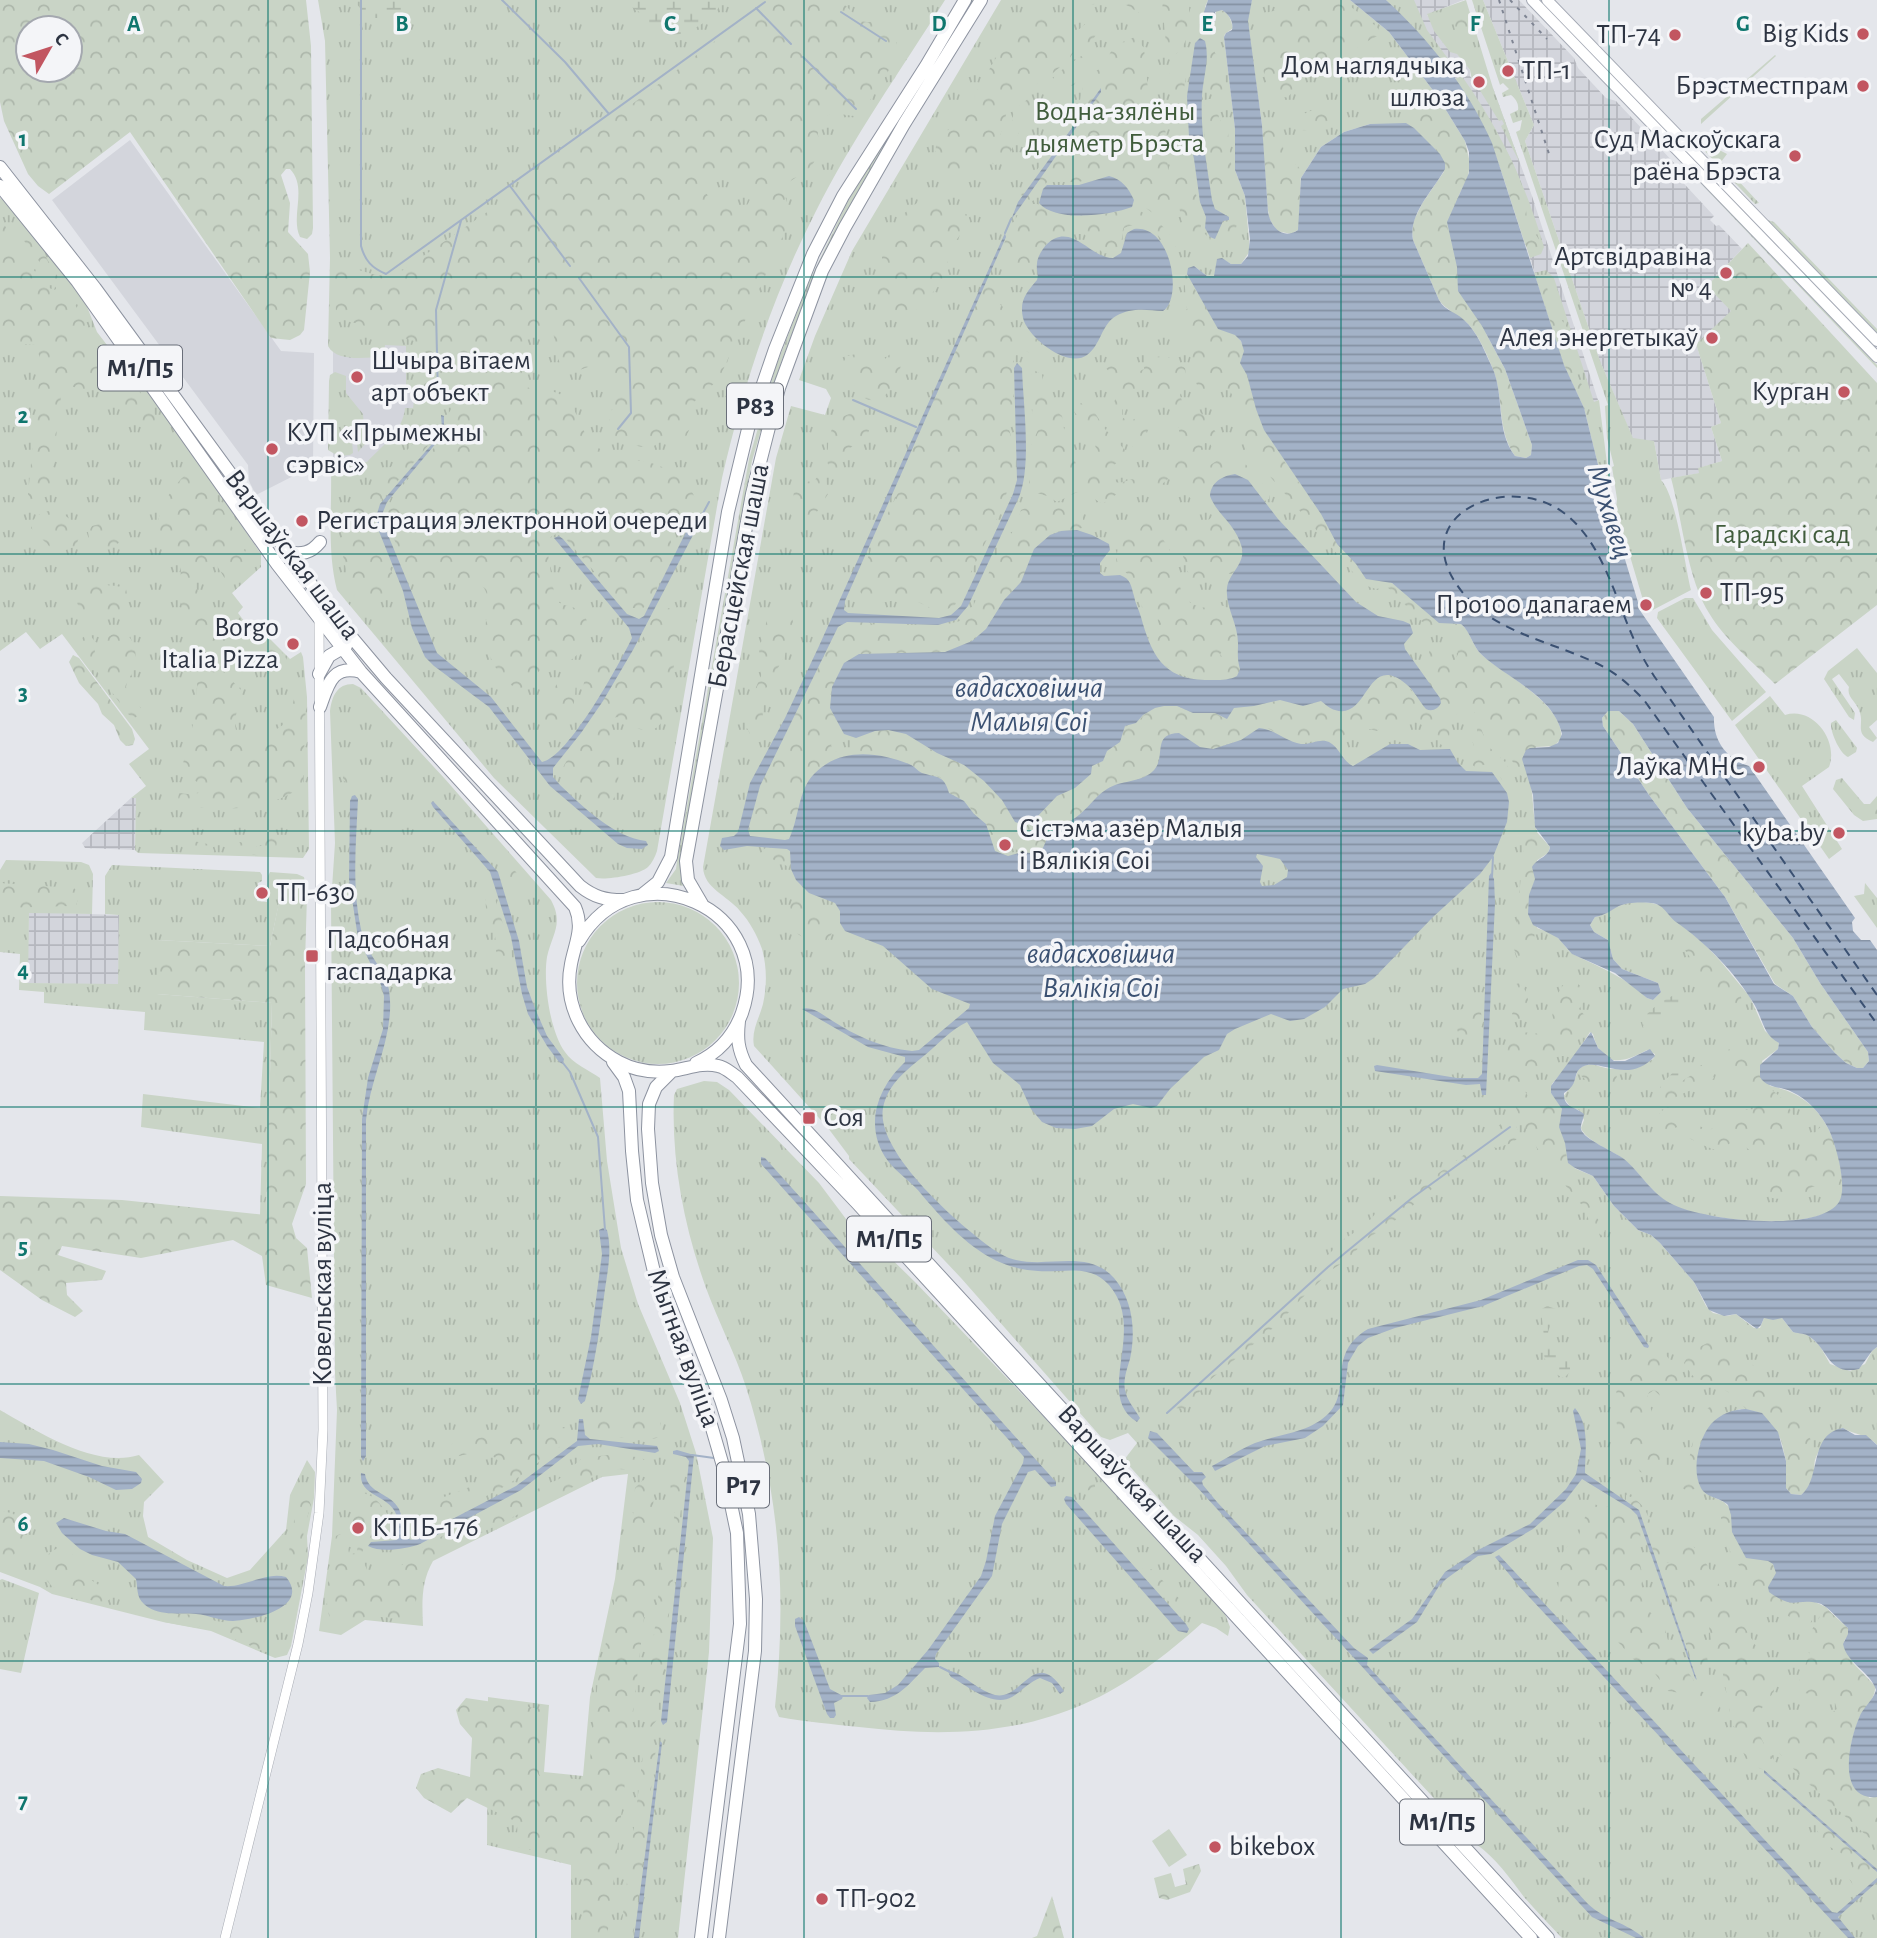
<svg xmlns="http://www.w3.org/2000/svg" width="1877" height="1938" font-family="'Alegreya Sans',sans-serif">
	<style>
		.built { fill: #d3d5dc }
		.industrial { fill: url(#industrial-grid) }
		.grass { fill: url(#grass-tufts) }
		.forest { fill: url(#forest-crowns); fill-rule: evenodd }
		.wetland { fill: url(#wetland-marsh) }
		.pitch { fill: #c9d4c6 }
		.water { fill: url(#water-rules); fill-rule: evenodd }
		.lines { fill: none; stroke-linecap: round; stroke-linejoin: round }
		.stream { stroke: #a3b2c7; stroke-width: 2 }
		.ferry { stroke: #3b5172; stroke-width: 2; stroke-dasharray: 9 7; stroke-linecap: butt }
		.secondary-casing { stroke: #a9adb5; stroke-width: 10 }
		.primary-casing { stroke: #a5aab5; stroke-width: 12 }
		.highway-casing { stroke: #8d93a0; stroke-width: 14 }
		.secondary { stroke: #fff; stroke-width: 9 }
		.primary { stroke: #fff; stroke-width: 10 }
		.highway { stroke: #fff; stroke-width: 12 }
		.rail { stroke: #7f8593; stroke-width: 2; stroke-dasharray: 3.5 7; stroke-linecap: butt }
		.grid { fill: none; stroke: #0f766e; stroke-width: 2; stroke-opacity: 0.55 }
		.poi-dot { fill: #c25661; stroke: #f4f5f8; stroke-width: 2.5 }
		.labels { text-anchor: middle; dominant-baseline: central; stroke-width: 7; stroke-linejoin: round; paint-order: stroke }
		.shield { fill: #f4f5f8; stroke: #696e79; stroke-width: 2 }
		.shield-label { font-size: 26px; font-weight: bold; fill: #2d3442 }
		.poi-label { font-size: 28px; fill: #2d3442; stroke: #f4f5f8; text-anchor: end }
		.park-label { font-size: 28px; fill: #405c3c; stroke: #f4f5f8 }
		.street-label { font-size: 28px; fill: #2d3442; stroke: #f4f5f8 }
		.water-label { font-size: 30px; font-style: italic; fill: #3b5172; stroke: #f4f5f8 }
		.grid-label { font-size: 23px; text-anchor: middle; font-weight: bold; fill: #0f766e; stroke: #f4f5f8; stroke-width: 7; stroke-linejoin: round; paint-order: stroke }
	</style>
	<defs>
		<pattern id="industrial-grid" width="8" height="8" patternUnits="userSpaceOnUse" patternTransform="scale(1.75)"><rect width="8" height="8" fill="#d3d5dc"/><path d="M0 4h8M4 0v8" fill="none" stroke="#b5b7be"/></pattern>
		<pattern id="grass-tufts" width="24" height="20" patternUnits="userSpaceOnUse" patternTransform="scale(1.75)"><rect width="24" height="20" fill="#c9d4c6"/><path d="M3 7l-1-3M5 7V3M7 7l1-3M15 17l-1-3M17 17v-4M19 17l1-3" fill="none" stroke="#adb7ab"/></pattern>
		<pattern id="forest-crowns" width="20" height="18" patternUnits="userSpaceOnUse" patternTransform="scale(1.75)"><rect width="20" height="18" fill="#c9d4c6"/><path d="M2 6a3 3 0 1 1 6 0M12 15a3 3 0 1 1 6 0" fill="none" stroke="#adb7ab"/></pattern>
		<pattern id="wetland-marsh" width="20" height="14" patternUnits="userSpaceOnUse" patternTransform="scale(1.75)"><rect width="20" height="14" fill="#c9d4c6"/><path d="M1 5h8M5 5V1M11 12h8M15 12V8" fill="none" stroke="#adb7ab"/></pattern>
		<pattern id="water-rules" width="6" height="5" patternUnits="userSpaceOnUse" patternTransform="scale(1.75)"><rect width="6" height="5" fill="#a3b2c7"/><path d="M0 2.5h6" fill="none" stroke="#8592a3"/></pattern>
	</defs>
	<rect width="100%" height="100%" fill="#e4e6eb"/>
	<path class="built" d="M130 140 281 351 314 353 313 466 256 495 249 481 248 465 52 200Z
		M333 337 411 340 423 407 371 472 333 473Z"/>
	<path class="industrial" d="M1386 0H1463L1427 15 1470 70V76L1483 94 1493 88 1532 196 1598 400 1596 402 1584 408 1564 365 1499 161 1473 106 1427 43Z
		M1483 0H1519L1574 58 1578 68 1606 98 1616 101 1675 164V174L1714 216 1710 220 1716 226 1719 225 1742 249 1707 286 1732 311 1696 344 1721 423 1711 427 1722 461 1699 468 1700 473 1661 480 1654 441 1633 439 1600 361 1525 141 1534 125Z
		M131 798H136L135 850 85 848 82 843Z
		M29 912 119 915 118 985 27 983Z"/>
	<path class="grass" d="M318 0H945C901 70 852 139 815 213 772 297 743 387 722 478L657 851C655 857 652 863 648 867 639 875 608 880 596 878L494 778 337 590C327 551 332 511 331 470L340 464 367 462C382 446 403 431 405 408H413L415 394 406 391V346L385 345 384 357C367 357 337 363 328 346L330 258 325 41Z
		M971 0H975L828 248 794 328 779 368 752 461 742 514 681 863 684 886 666 883 676 869 677 862 749 459 776 366 808 284 848 201Z
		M1001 0H1208L1205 7 1216 19V10C1227 8 1231 19 1233 28L1225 34 1224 37 1235 129V170L1245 196 1250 251 1241 264H1231L1224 260 1214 276H1207L1194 266 1388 581 1467 630 1529 777C1534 795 1532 813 1537 832V928C1544 931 1551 932 1557 937 1564 943 1568 953 1577 956 1601 968 1627 978 1647 998L1653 1000 1661 992 1658 983 1622 969 1613 959 1608 940 1594 932 1590 925 1595 917C1606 915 1612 908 1622 905 1634 900 1653 902 1663 907L1721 962 1750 997 1765 1031 1779 1043 1778 1049 1762 1061 1770 1086C1799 1091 1822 1109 1832 1138 1837 1153 1847 1184 1841 1200 1826 1235 1695 1220 1668 1203 1650 1191 1639 1171 1622 1158 1611 1150 1586 1141 1581 1128L1584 1120 1579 1110 1572 1109 1563 1097 1574 1082 1578 1070 1586 1065C1611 1070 1631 1073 1653 1059L1655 1054 1647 1050C1621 1064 1602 1068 1593 1034L1590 1032 1570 1063 1552 1084 1551 1093 1561 1105 1574 1168 1593 1176 1614 1206 1638 1230 1651 1235 1660 1243 1694 1282 1706 1306 1713 1313 1727 1316 1736 1314 1754 1328H1760L1764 1318H1782L1793 1332 1808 1335 1820 1346 1830 1364 1850 1371 1865 1364 1872 1351 1877 1347V1445C1868 1434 1854 1435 1843 1428 1825 1438 1819 1447 1813 1466L1758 1412 1740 1409 1721 1416 1699 1483 1705 1493 1724 1502 1815 1602 1826 1607 1838 1621 1858 1719 1850 1746 1869 1798 1877 1797V1938H1562C1549 1924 1536 1911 1524 1897 1509 1877 1496 1858 1476 1844L1247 1595 1226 1566 1198 1535 1174 1516 1124 1460 1137 1443 1128 1433 1110 1440 1101 1437 961 1278 849 1159V1156L828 1128 754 1046C751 1031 759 1019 763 1004 767 986 767 967 762 949 757 935 750 922 740 911 727 895 704 889 703 867L776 458 791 406 825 415 831 398 826 389 799 380 815 336 852 251Z
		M1252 0H1350L1389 32 1438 97 1488 335 1450 312 1422 204 1444 172 1370 124 1344 132 1321 147 1301 178 1268 212 1262 125 1247 18Z
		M1386 0H1414L1427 30 1457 71 1451 75 1410 24Z
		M1466 0 1493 88 1520 163 1501 126 1504 124 1502 120 1499 121 1479 89 1485 84 1479 75 1472 80 1470 70 1457 54 1450 52 1434 31 1427 14Z
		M1472 0H1483L1534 125 1525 141 1600 361 1633 438 1654 441 1661 480C1676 495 1685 566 1691 590L1649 612 1643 600 1616 509 1617 499 1612 467 1614 466 1607 438 1605 406 1608 405 1516 132 1520 130 1522 120 1513 123 1510 114 1518 110C1519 104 1516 99 1511 95L1503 97 1502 93 1509 89 1503 83 1500 85Z
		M1775 55 1776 56 1701 124V119Z
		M1461 75C1499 127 1526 185 1544 247L1541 254 1530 258C1510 196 1494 133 1454 80Z
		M1702 141 1727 154 1721 162 1759 203 1755 204 1700 146Z
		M1690 169 1877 365V368L1688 170Z
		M0 198 12 207 84 299 97 332 117 358 139 375 261 554V567L232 593 243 607 238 613 257 638 268 637 290 659 301 652 303 657 307 697 309 849 303 858 138 853 135 850 136 798H131L146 786 129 764 149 749 62 634 40 649 26 632 0 651Z
		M1764 219 1774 222 1877 329V336Z
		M1546 270 1554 278 1594 402 1599 400 1611 495 1606 497 1584 408 1564 365 1534 273Z
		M335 372 346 376V393L363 414 364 427 379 428 358 452 355 428 347 432 352 441 353 453 350 455 338 456 328 450 329 381 330 375Z
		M1685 598H1693L1712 630 1766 692 1732 721 1657 618 1658 612Z
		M1857 648 1877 673V720L1869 727 1877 738 1873 742C1854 734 1864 725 1860 713 1858 702 1846 698 1849 687L1839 674 1832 679 1855 713 1854 720 1849 717 1824 679 1828 671Z
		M353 684 361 688 445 779 551 900C564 924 552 934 547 957 543 982 550 1032 565 1052 572 1063 590 1071 600 1078L607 1161 621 1248 638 1304 680 1403 696 1453 713 1538 709 1652 678 1938H571V1865L487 1845 488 1697 549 1705 544 1772 583 1776 590 1697 615 1579 628 1474 602 1477 433 1561C421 1582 422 1602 423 1626L365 1620 341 1635 319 1631 332 1536 337 1410 335 1374 331 903 335 843 330 711C332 696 337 684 353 684Z
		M1770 696 1785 715C1813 706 1839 741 1829 767L1802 786 1842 849 1829 859 1735 725Z
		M1836 720 1857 748 1856 752 1848 757C1840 754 1830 732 1831 723Z
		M6 860 81 862 89 865 93 874 92 914 29 913 28 983 118 984 119 915 105 914V876L112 865 260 872 262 875V881L258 883 257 901 267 902 268 876 270 872 297 874 304 877 307 895 281 893 270 946 157 940V994L272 1003 266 1215H260L262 1144 141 1127 143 1094 260 1108 264 1042 144 1030 145 1012 44 1003V992L19 990 20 954 0 952V870Z
		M1865 883 1877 898V928L1854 896 1864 894Z
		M577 983a81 81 0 1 1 162 0a81 81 0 1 1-162 0Z
		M704 1081 717 1082 729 1090 819 1183 846 1219 864 1232 916 1283 1064 1438 1225 1614 1230 1627 1228 1636 1216 1628 1202 1623C1166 1655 1128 1685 1084 1704 1012 1736 935 1736 859 1727 832 1724 806 1722 779 1717L775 1707C787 1594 780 1495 746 1387 735 1353 718 1321 706 1288 684 1227 671 1160 674 1095L677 1089Z
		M0 1410C37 1431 95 1469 139 1455L164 1482 144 1502 143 1516 148 1537 187 1560 227 1578 250 1570 286 1530 290 1495 307 1460 315 1472 314 1498 307 1536 308 1557 291 1646 287 1655 275 1658 211 1631 163 1622 52 1594 40 1587 0 1572Z
		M2 1579 39 1593 21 1673 0 1669V1580Z"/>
	<path class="forest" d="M0 0H306L311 46 313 228 312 234 307 239 300 237C290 216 308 188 290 169H286L281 175 290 203 288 232 308 254 310 272 304 330 300 335 290 340 271 338 130 132 49 194 38 186 28 174 4 121 0 102ZM28 28H70V70H28Z
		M769 0H840L861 21C870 24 881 19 888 25 914 44 874 96 860 113L854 116 832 113C806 125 825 138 817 156 810 174 797 174 785 186 783 206 795 204 786 229L719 379 684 411V418L690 428 685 439C679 440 674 437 668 438 660 439 657 447 649 447 642 448 634 445 627 443 583 430 640 397 598 367H588L571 373C553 362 558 350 553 333L546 327 537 329 518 347 490 352 443 402 433 407 425 403C415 385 428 356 414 341L345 320 336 313 334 275 340 268C361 266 380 283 400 272L522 188ZM723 168 749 185 751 197C742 226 711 202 700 186 698 171 711 168 723 168Z
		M1076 0H1154L1153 13 1150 17C1137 15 1128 2 1114 1 1097 0 1094 10 1076 0Z
		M1162 0H1190C1187 19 1193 41 1175 55L1169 53 1166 45Z
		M1299 0H1342L1377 27 1381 34 1366 42 1326 69 1318 64 1306 48H1299L1294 66 1295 89 1288 97C1256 101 1261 38 1264 17L1269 12 1294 6Z
		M1460 4 1467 8 1473 29 1472 40 1466 43C1453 38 1454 23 1453 11Z
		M1034 10 1042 15 1050 28 1073 35C1081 53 1065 63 1053 73 1039 83 1021 93 1010 106 1004 114 1006 123 1002 131 992 155 968 182 942 171L935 158 936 145 967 107 1019 19 1024 13Z
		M1089 21H1097L1101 28 1091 42 1084 44 1077 37V31Z
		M1135 37 1144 48 1149 101 1165 125 1171 214 1166 217C1132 212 1138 179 1112 171L1079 182H1047L1033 201 1022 198 1021 190 1051 152 1072 134 1071 118 1080 101 1084 78 1101 68 1115 45Z
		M1210 37 1214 42 1215 53 1224 62 1226 87 1220 93H1211L1205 87 1208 55 1206 41Z
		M1081 56 1086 59V66L1074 85 1063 88 1054 85 1052 81 1055 75Z
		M1184 62 1188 67 1183 93 1180 96H1173C1162 82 1169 68 1184 62Z
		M1438 97 1465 141 1470 163 1468 177 1449 215 1447 226 1457 267 1458 291 1482 326 1505 369 1532 445 1531 455 1526 458 1515 456C1497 431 1504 400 1494 372 1488 356 1477 331 1464 320 1455 312 1446 310 1439 300L1413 240 1412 231 1414 220 1422 204 1444 172C1445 167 1446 165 1444 161 1440 148 1410 124 1398 122L1404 116Z
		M1029 98 1036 102 1038 112C1033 119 1025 121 1021 128 1013 142 1012 161 995 165L992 163V157L1010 134 1014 110Z
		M1207 99H1211L1216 103 1219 118 1228 133 1232 172 1241 203 1234 238 1229 241 1223 240C1219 234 1221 228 1224 222L1230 221V217C1223 214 1219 208 1215 201 1209 187 1199 111 1207 99Z
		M1180 101 1185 108C1188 145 1188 182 1204 215L1200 229 1210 239 1207 245 1198 246 1185 239 1175 184 1180 161 1175 144 1171 110 1174 103Z
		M1324 105H1328L1336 112V120L1334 123 1310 131 1301 130 1296 122 1299 116Z
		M1274 122 1281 129 1284 155C1288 161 1297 163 1300 169 1302 174 1299 215 1300 225L1298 230 1291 234 1277 231 1269 218 1262 136 1265 125Z
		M1497 140C1508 145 1523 186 1526 199 1527 207 1525 212 1528 221 1531 230 1538 236 1542 245V249L1538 253 1530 252 1525 244 1492 143Z
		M932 200 968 215 970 222 948 251V269L945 279 912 315 904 319H897L872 298V290L882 264V245L889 238 890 231 902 215 917 203Z
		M1028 204H1037L1060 213 1071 214H1104L1135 208C1154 219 1183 234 1174 261L1171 260C1164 239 1150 217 1124 228L1120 248 1113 254 1103 253 1084 234C1046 233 1052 238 1032 266L1009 272 1001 263C999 249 1016 211 1028 204Z
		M0 216 16 247 47 287 54 290 56 289 55 283 14 227 18 223 28 228 88 326C88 330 88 337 89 342 95 358 112 367 124 377 139 389 159 412 159 432L153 434C132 424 126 410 117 390L81 389 60 383 61 397 50 486C47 495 41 505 30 500L28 494 41 362 36 345 0 343Z
		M1748 243 1877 383V605L1775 684C1753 662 1725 640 1709 613 1687 578 1682 519 1671 478L1699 473 1698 468 1722 461 1711 427 1721 423 1696 344 1731 311 1707 286Z
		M1187 274 1210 318 1226 333 1235 335 1241 341 1244 351 1240 363C1254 383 1255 415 1270 439 1298 485 1334 528 1362 574L1371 581 1392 583 1435 620 1449 624H1461C1471 632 1472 646 1482 655 1503 674 1566 705 1561 739L1554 746 1536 747 1524 764 1528 774 1526 778 1520 775C1512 761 1477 689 1455 716 1447 725 1452 738 1446 747L1440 744 1436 731 1409 719 1398 722 1387 721 1377 731 1360 727H1355L1334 743 1320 740 1299 744 1267 728 1255 730 1241 740 1213 749 1200 747 1188 737 1161 743C1157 796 1127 769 1101 793 1092 801 1086 810 1077 816 1070 822 1060 825 1053 830 1044 838 1048 851 1034 854L1018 851 1008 842 994 835 986 824 974 814 967 803 949 793 945 781 934 774 921 772 912 765 876 754 851 753 850 745 853 740 875 731 888 730 906 734 937 753 964 765 984 781 1002 800 1015 822 1021 825 1051 805 1060 795 1075 788 1091 774 1092 766 1103 761 1107 751 1120 742 1124 727 1136 723 1146 713 1164 706 1180 707 1193 713 1214 712 1225 719 1230 716V712L1234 708 1254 706 1280 700 1303 706 1321 701 1335 710 1353 707 1376 678 1382 675 1403 682 1421 701H1441L1417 667 1420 665 1431 667 1429 651 1443 644 1449 647 1443 655 1444 660 1449 664 1454 662 1458 654 1455 635C1446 628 1434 630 1424 623 1410 612 1400 597 1387 587L1376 589 1364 585 1267 473 1247 453 1240 410 1229 389 1222 388 1217 395 1199 390 1192 372 1188 333 1177 330 1173 324 1187 309 1184 277Z
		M1540 275 1545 280 1555 316C1575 325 1571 352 1576 371 1578 380 1585 388 1587 397L1586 402H1582L1564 365 1536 277Z
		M991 279 997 284 994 299 1003 307 1017 352 1012 365 1014 412 1009 429 1016 455 1015 466 1010 478 1004 504 955 605C934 619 929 602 909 600 890 597 872 613 859 590V579L880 529 909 471 912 449 987 280Z
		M1023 323 1041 344 1042 351 1037 355C1021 354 1014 335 1023 323Z
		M895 349 899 350C908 364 889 405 870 400 858 397 858 389 852 381 848 376 843 373 840 368L847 356 856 354 875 366H878Z
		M1145 356 1169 357 1185 368 1187 383 1180 395 1183 404 1175 412 1166 403 1152 399 1153 389 1149 384 1144 382 1139 385 1134 397 1122 410V417L1129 422 1138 417 1151 418 1156 424 1142 435 1138 445 1133 447 1110 417 1116 396 1113 376 1105 367 1107 361 1112 360 1117 363 1132 365 1140 371 1144 369Z
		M508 359 520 364C522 369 522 375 523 380 530 398 548 386 561 395 582 409 578 438 602 450 632 466 652 453 682 481 688 486 692 490 695 498L691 512 671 534V560L651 600 643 608H632L620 601 565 538 556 534 549 538 547 548 555 599C563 608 571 604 580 611 597 625 585 654 567 662 559 665 553 661 545 663L529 685 518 689C509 685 504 679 498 671 491 661 487 649 485 636 484 621 494 595 481 585 468 574 440 589 422 582 408 576 389 532 388 517 387 509 390 503 394 496L443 437 446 417 452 408 486 369 497 362Z
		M1034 370 1042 375 1045 396 1051 406 1062 416 1064 429 1077 467 1082 469 1095 460 1098 454 1091 434 1073 410 1075 405 1081 403 1095 413 1105 429 1126 451V457L1106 470 1105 474C1113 485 1121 484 1131 479L1135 480 1136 487 1132 499 1129 500 1127 494 1122 492C1113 494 1110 503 1101 503 1075 487 1083 490 1057 502L1047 496 1037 493 1029 484 1031 446 1038 430 1037 422 1032 413 1034 391 1030 377Z
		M1191 410C1208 410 1211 431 1224 441V446L1216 453 1210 444 1205 443C1195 452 1202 462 1193 470L1176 472 1161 485H1152L1149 479 1152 474 1177 463 1185 452C1184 434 1168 426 1191 410Z
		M862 412 869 419C874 440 854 440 845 454 839 461 843 467 834 472 825 465 827 458 828 447 829 427 839 412 862 412Z
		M438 421 442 428 437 435 377 505C365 525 391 568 400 590V597L395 600 377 596 364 600 358 599C352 590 349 579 346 569 331 515 360 497 395 463 409 449 422 432 438 421Z
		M1233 454C1243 459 1264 484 1270 494L1269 499 1264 501 1257 491 1218 480 1212 487 1209 501C1198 506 1189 500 1185 490 1188 480 1222 454 1233 454Z
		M189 472 204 474 251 563 248 573 235 584 227 582 214 561 194 567 189 574 200 595 207 620C219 627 237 623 246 634 246 650 233 647 223 651L219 656 221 669 241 690C242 705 232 715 236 730L245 739 263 738 289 721 295 694 304 696 306 700 303 783C285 809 201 817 178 799L179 793C189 794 201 797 205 785 192 781 188 776 183 763 196 726 202 675 193 636 190 623 183 613 180 600 177 588 183 575 180 563 176 548 159 544 158 527 157 509 175 482 189 472Z
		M819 475 826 481 828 494C819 507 815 523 796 521L788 511 793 499 795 484 803 481 813 482Z
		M1067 505C1080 506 1086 516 1082 528L1056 532 1038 544 1021 582 1004 600 986 629 964 646 933 654 864 653 849 659 835 680 830 695V708L840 728 831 745 834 751 844 752 845 756 825 765 810 779 789 839 785 840 750 836 748 830 760 786 838 627 847 622H868L884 629H927L960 621 973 606 1000 549 1016 527 1021 510 1028 507 1047 511Z
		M50 511C65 512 72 520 81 532L76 546 63 551 53 550 31 528V522L42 512Z
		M1216 512 1222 513C1237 529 1252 556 1232 574L1218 573 1204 581 1190 578 1183 556 1171 531V522C1181 509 1194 520 1207 522Z
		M114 520 122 523 124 538 115 546 102 550 89 538 88 532 92 526Z
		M1145 522C1155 523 1170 550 1174 559 1180 576 1176 598 1197 606 1206 610 1215 605 1224 606L1232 614 1237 647 1234 650H1224L1220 654 1226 662 1239 665 1240 672 1233 679C1201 682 1169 679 1152 650L1153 643 1162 633C1164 616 1153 618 1143 609L1130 576 1117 565 1116 558 1120 538 1139 530Z
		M93 584 117 586 126 589 128 599C123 604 120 613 113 615 95 621 69 611 78 589Z
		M669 608 678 612 682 628 662 722C650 739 631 726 617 717L611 719C606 747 629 770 612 802L599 805 581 795 562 771C566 754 588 746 594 729 599 712 573 698 588 673 598 656 623 668 632 658 646 643 645 614 669 608Z
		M781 609 792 615 793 623 787 636 785 656 765 690 762 723 757 733 751 736 746 726 753 713 754 692 761 676 762 668 759 650 769 612Z
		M118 630C135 634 139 655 133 670 131 677 127 680 126 687L129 696 141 708 140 715 134 718 128 714 79 647 83 637 90 635 96 643 94 658 100 661C109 657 106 647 107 638Z
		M256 639 270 640 285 656 287 661 269 662 254 658 250 646Z
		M73 655 79 658 132 729 135 739 133 745 126 746 120 740 114 725 102 714 98 704 79 683 69 662Z
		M565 673H571L575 677C577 696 574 725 551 727 547 723 545 723 544 717 543 708 558 679 565 673Z
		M1608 711H1619L1633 724 1687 808 1793 938 1820 983 1868 1052 1869 1061 1863 1068H1857L1846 1063 1835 1053 1812 1027 1793 996 1775 984 1725 897 1649 795 1603 726 1602 718Z
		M1480 726 1488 746 1506 763 1515 781 1513 786H1506L1491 763 1475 767 1468 761 1467 756 1474 747 1472 739 1477 734V728Z
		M337 752C350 755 352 767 355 778L350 785H347L343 779 344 767 333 757Z
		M1842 778 1864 804H1870L1877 796V819L1863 821 1854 815 1833 789 1836 780Z
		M1529 828 1535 830 1550 847 1548 853 1536 861 1533 870 1535 882 1530 891 1528 909 1529 919 1535 933 1530 957 1523 961 1517 957 1514 949 1525 833Z
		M268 832 277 841 276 848 269 856 241 854 236 851V845L240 842 257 847 263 845 264 837Z
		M189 840 212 845 214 851 212 853 185 852 182 846Z
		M767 847 790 851 789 867 764 855 763 850Z
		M507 866C517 868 526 886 527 896L523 902 513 900 506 891 502 872Z
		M0 883 74 888 80 895 76 905 70 906 0 908Z
		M281 892 307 895 305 963 306 1184 292 1224 296 1238 307 1248 312 1298 266 1285 262 1256 233 1240 141 1258 62 1246 58 1255 106 1271 102 1280 66 1283 67 1295 83 1311 75 1317 42 1300 0 1270V1196L122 1200 266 1215 272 1003 157 994V940L270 946Z
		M491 893 495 899 511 949 512 959 507 964 501 963C494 955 497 946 495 936 491 922 484 913 486 898Z
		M799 898C808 902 829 924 832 933L828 940C818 944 801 939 794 930L790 906 792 901Z
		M1687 930C1701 938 1774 1009 1724 1010L1718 1003 1716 989 1701 973 1680 943V934Z
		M1571 979 1589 992 1579 1009 1588 1019 1587 1027 1566 1056H1552L1542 1060 1535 1074 1525 1081C1521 1099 1537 1101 1550 1107L1558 1103 1561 1105 1559 1127 1565 1143 1567 1159 1576 1170 1573 1178 1605 1231 1601 1235C1589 1227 1587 1211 1578 1200 1539 1156 1496 1100 1509 1038 1518 1029 1541 1032 1551 1039L1556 1037C1558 1029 1555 1028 1553 1020 1550 1008 1560 983 1571 979Z
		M1520 983C1529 993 1531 1006 1524 1018L1517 1020 1512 1014 1516 1003 1513 987 1516 984Z
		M1473 1004 1481 1011 1482 1025 1479 1032 1469 1037 1458 1032 1454 1020 1460 1010Z
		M1730 1049 1749 1056 1757 1062 1763 1082 1786 1102 1801 1129 1799 1137 1788 1134 1781 1138 1780 1146C1766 1158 1749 1154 1740 1141L1732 1142 1718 1151C1700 1144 1690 1141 1677 1127L1668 1132 1662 1130 1657 1116 1665 1108H1677L1689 1121 1708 1130 1717 1127 1733 1111 1754 1109C1756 1092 1723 1076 1721 1055L1723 1052Z
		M1591 1064 1613 1070 1617 1074 1616 1081 1608 1086 1594 1087 1578 1073 1581 1067Z
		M1701 1065 1707 1066 1714 1078C1702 1088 1684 1091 1671 1100L1664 1098V1092L1690 1076Z
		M1504 1121 1514 1122 1518 1130V1138L1512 1143 1496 1148 1489 1144 1487 1136Z
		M1823 1125 1828 1128C1836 1145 1845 1168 1838 1186L1826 1192 1816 1186 1812 1187 1797 1201 1772 1198 1769 1194 1771 1185 1781 1176 1789 1162C1812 1153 1807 1136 1823 1125Z
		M1472 1149H1478V1157L1433 1188 1397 1219 1367 1239 1348 1259 1333 1269 1301 1299 1278 1324 1211 1379 1184 1409 1175 1408 1172 1399 1176 1392 1312 1276 1323 1260 1344 1239 1365 1226 1381 1207 1436 1175Z
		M1711 1341 1732 1348 1759 1370 1770 1389 1782 1402 1785 1415C1790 1420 1799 1421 1804 1427 1817 1444 1820 1481 1801 1495L1791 1494 1786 1488V1461L1781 1440 1768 1418 1762 1413 1746 1409 1731 1394 1713 1382 1697 1379 1692 1375 1684 1363 1690 1352Z
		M1641 1350 1665 1354C1672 1362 1686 1380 1679 1391 1675 1396 1671 1398 1669 1404L1654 1390 1648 1394V1401L1653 1415 1646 1427 1647 1437 1657 1442 1664 1448 1666 1471 1658 1476 1640 1472C1636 1465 1638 1457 1632 1451 1628 1447 1624 1447 1621 1440 1611 1414 1613 1364 1641 1350Z
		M1711 1406 1717 1409 1719 1416 1708 1430 1698 1456 1697 1488 1688 1491C1683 1489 1679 1486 1678 1479 1676 1469 1687 1464 1690 1455 1695 1440 1695 1416 1711 1406Z
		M598 1416 635 1420 652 1416 660 1421 662 1431 659 1437C648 1443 603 1436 592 1430L589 1423 590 1420Z
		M561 1427H568L571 1433 565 1443 509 1484 420 1531 413 1532 409 1527 408 1521 411 1516 429 1508 444 1497 485 1481 498 1471 499 1462C485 1444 467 1456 448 1458L441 1452 443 1446 501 1433 536 1437Z
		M617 1454 642 1458 649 1463V1467L642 1472 619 1469 597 1475 435 1556 424 1568 414 1609 407 1618 402 1620 371 1615 341 1626C336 1623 331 1620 329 1615 323 1601 332 1551 336 1536L340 1534C347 1540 348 1545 349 1554L357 1553C357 1543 363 1535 360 1525L352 1522 356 1510 355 1492C371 1492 380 1502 388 1515L385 1529 367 1540 361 1555 367 1570 380 1578 393 1573 424 1546 485 1513 559 1479 582 1458Z
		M678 1461 683 1465 685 1473 657 1720 651 1727 645 1723V1720L662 1561 674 1519 675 1506 668 1476 671 1463Z
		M1088 1477 1095 1482V1487C1087 1493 1074 1492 1066 1487L1064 1484 1067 1478Z
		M643 1480 651 1484 654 1489 652 1528 647 1539 638 1542 632 1535V1529L635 1488Z
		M1626 1495C1648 1503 1647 1518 1656 1534 1659 1538 1667 1541 1667 1546 1667 1550 1665 1553 1664 1557L1666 1563 1675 1562 1680 1565 1677 1585 1681 1595 1692 1601 1696 1607 1694 1640 1699 1648 1707 1654 1709 1680 1706 1685 1702 1684 1698 1678 1640 1513 1626 1501Z
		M303 1496H307L311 1505 303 1531 306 1554 302 1579 295 1584 286 1560 293 1537 295 1504 298 1497Z
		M1614 1502 1633 1512 1641 1528 1638 1557 1643 1576 1640 1592 1644 1605 1665 1629 1671 1652 1677 1662 1688 1672 1701 1691 1719 1701 1721 1712 1717 1719H1710L1693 1695 1668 1691 1653 1671 1633 1659 1605 1627 1594 1623 1582 1629 1572 1625 1561 1613 1557 1597 1562 1555 1564 1550 1579 1535 1588 1508 1594 1504 1605 1508Z
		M1728 1505 1746 1558C1758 1563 1774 1556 1776 1573L1768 1589 1792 1604 1804 1603 1810 1606 1814 1615 1810 1624 1801 1626 1755 1590 1745 1572 1732 1558 1721 1518 1723 1510Z
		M0 1511 12 1513 23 1522 26 1538 13 1556 1 1565Z
		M1685 1543 1693 1546 1701 1555 1771 1671C1782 1693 1765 1700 1756 1717 1755 1743 1792 1784 1810 1802L1811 1808 1767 1771 1753 1766 1746 1760 1731 1718 1720 1658 1711 1639 1707 1615 1692 1591 1689 1574 1681 1557 1679 1547Z
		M56 1549C82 1551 75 1565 90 1579 96 1584 103 1587 109 1594V1600C101 1604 91 1600 82 1598 65 1594 42 1588 44 1566 44 1558 48 1553 56 1549Z
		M633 1555 651 1557 607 1938H583L584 1861 518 1847 517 1822 467 1798 451 1813 424 1798 416 1788 421 1774 438 1768 470 1777 472 1738 460 1724 456 1710 466 1698 541 1709 539 1776 588 1780 598 1680 617 1590H628Z
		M1145 1567 1153 1570 1185 1605 1188 1612 1186 1616 1180 1614 1144 1574 1142 1569Z
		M1828 1610 1848 1628 1849 1634 1844 1641 1853 1663 1875 1686C1876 1700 1863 1708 1858 1721 1850 1741 1848 1761 1851 1782L1869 1798 1877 1797V1845L1799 1775 1775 1748V1737C1780 1728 1805 1716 1815 1714 1825 1713 1829 1716 1837 1709L1835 1703C1817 1702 1826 1700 1813 1695 1805 1692 1803 1695 1797 1687L1809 1655 1811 1631 1822 1613Z
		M166 1613 196 1615 202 1619V1625L197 1628 164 1622 161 1617Z
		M212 1620 240 1626 279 1647 272 1651H263L210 1629 207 1623Z
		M650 1741 654 1743 656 1748 633 1938H620L644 1747Z
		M1822 1824C1846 1823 1861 1843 1877 1858V1886L1866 1881 1853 1885 1847 1875 1853 1869 1854 1863C1842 1849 1821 1850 1817 1828Z
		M1199 1864 1201 1871 1190 1892 1167 1900 1159 1898 1154 1878 1171 1873 1175 1887 1186 1884 1183 1869Z
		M1052 1896 1064 1938H1032L1037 1936Z"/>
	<path class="wetland" d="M352 0H428L379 18C363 19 363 8 352 0Z
		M620 0H720L721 2C716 21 675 44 657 33 649 29 648 22 643 16 638 9 627 5 620 0Z
		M1682 993 1686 997 1680 1009 1654 1027 1650 1029 1643 1027 1642 1021C1649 1009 1669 995 1682 993Z
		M1706 1059 1674 1089 1664 1092 1660 1088 1663 1082 1681 1065 1691 1069Z
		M1547 1306 1559 1310C1558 1318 1555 1318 1551 1325 1540 1342 1562 1352 1570 1363V1372L1564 1378C1537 1367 1546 1349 1543 1327 1543 1321 1541 1316 1540 1310Z"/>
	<path class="pitch" d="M1169 1829 1187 1855 1169 1867 1152 1841Z"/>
	<path class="water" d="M1208 0H1252L1248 21 1262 125 1268 212C1271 228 1283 240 1298 230L1301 178 1321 147 1344 132 1370 124 1406 123 1414 128 1440 154 1445 163V169C1433 191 1408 214 1413 240L1439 300C1445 311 1456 312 1464 320 1477 331 1485 352 1492 367 1505 395 1495 430 1515 456L1526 458 1531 455 1532 445 1505 369 1482 326 1458 291 1457 267 1447 222 1469 173V152L1465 141 1438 97 1389 32 1350 0H1386C1429 39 1469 90 1492 143L1564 365 1584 408 1606 497 1641 612 1714 717C1713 741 1727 759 1749 766L1855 918 1852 922 1853 931 1861 940H1870L1877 950V1347L1872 1351 1859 1369C1828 1376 1829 1350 1810 1337 1805 1333 1800 1334 1793 1332L1782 1318 1773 1320 1764 1318 1761 1325 1757 1329 1736 1314 1724 1316 1709 1310 1694 1282 1660 1243 1651 1235 1638 1230 1614 1206 1593 1176 1575 1168 1568 1163 1565 1143 1559 1127 1562 1109 1551 1093V1086L1591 1032 1598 1048 1614 1061H1625L1650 1049 1655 1056C1628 1086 1599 1057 1582 1067 1574 1072 1577 1079 1572 1086 1570 1089 1567 1091 1564 1093 1563 1108 1576 1107 1584 1114 1584 1119 1580 1124 1581 1129 1583 1139 1615 1152 1624 1159 1640 1172 1651 1193 1670 1203 1699 1220 1819 1234 1839 1202 1848 1187 1836 1145 1829 1130 1821 1114 1808 1099 1792 1092 1781 1086 1767 1089 1760 1077V1065L1778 1049 1779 1043C1763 1035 1763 1019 1754 1004 1735 972 1706 943 1676 922 1667 915 1664 904 1651 903 1642 902 1627 902 1619 906 1610 911 1605 915 1595 917L1590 925 1594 932 1608 940 1613 959 1622 969 1658 983 1661 992 1653 1000 1647 998 1615 973 1572 954 1558 938 1533 925 1528 914 1529 895 1535 879 1532 867C1537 858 1549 857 1550 847L1535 827 1533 795 1522 759 1526 750 1530 748 1549 747 1558 743 1562 734C1554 696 1508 679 1482 655 1472 646 1471 632 1461 624L1439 623 1392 583 1366 579 1356 564 1337 544 1321 514 1264 430 1256 409 1247 375 1240 363 1244 351 1241 341 1235 335 1218 329 1187 274 1188 268 1194 266 1207 276H1214L1217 259 1222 258 1231 264H1241L1248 256 1250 239 1245 196 1235 170V129L1224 37 1226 33 1232 30C1234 22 1229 14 1222 10L1215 12 1216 19 1214 23H1209L1204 20 1203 15ZM1608 711H1619L1633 724 1687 808 1793 938 1820 983 1868 1052 1869 1061 1863 1068H1857L1846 1063 1835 1053 1812 1027 1793 996 1774 984 1725 897 1649 795 1603 726 1602 718Z
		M1200 38 1205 41C1210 60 1203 77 1202 96 1200 131 1207 165 1212 200L1215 209 1229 217V220L1223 221 1215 239 1210 237 1205 228 1206 217 1200 202 1194 159 1189 137 1187 96 1195 43Z
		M1101 88V92L1011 220 1018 202Z
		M1109 176C1122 179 1129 189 1134 200L1132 207C1111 215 1056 223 1039 203L1043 189 1047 185H1079Z
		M1134 229C1172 224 1183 299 1163 311 1146 310 1132 307 1116 316 1101 325 1101 345 1087 355 1068 369 1028 338 1023 318 1019 300 1027 292 1037 280 1039 274 1036 270 1037 264 1037 257 1043 248 1047 244 1071 221 1090 258 1113 258L1121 253 1127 233Z
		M1005 233 1006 237 845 601 844 610 848 613 939 618 951 615 961 606 1013 494 1017 480 1014 368 1017 363 1022 368C1023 404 1032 465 1019 497L968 606 956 620 938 625 847 622 838 627 760 786 748 830 750 836 785 840 789 839C799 819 798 790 814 774 840 747 878 752 909 764 915 766 917 771 922 773 938 778 944 775 949 793L964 801 974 814 986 824 995 851 1008 856 1022 852 1038 854C1046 847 1045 838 1052 831 1058 826 1068 823 1075 818 1087 810 1095 796 1107 789 1121 780 1139 783 1152 772 1168 758 1150 734 1179 733L1200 747 1213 749 1241 740 1259 728C1275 729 1286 742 1301 744 1311 745 1319 738 1329 742 1340 748 1342 761 1353 766L1390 744H1408L1420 750 1450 749 1458 763 1466 771 1492 772 1507 793 1509 802 1507 822 1493 857 1480 874 1433 917 1374 978 1365 984 1343 989 1325 1007 1304 1019 1290 1021 1271 1014 1235 1029 1227 1034 1219 1050 1204 1057 1170 1089 1157 1106 1151 1108 1133 1104 1114 1109 1092 1126 1075 1129 1056 1128 1042 1122 1031 1109 1020 1085 993 1063 967 1022C952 1029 938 1044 925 1055 907 1070 888 1083 883 1108 875 1153 964 1230 999 1253 1036 1276 1083 1244 1114 1278 1133 1300 1136 1331 1130 1359 1127 1369 1123 1380 1125 1390 1127 1401 1135 1409 1140 1418L1137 1422C1093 1395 1148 1330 1109 1285 1090 1263 1063 1273 1038 1271 1027 1270 1013 1268 1002 1263 970 1250 944 1221 922 1195 912 1182 898 1174 888 1161 863 1127 877 1088 905 1062V1057L868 1047 802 1009C811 1006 822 1014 831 1020 856 1036 882 1048 912 1051L919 1050 969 1008 970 1004 932 989 883 946 845 931 840 923V911L835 903 809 893 796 880 791 869 790 851 787 849 747 846 724 850 720 846 722 838 734 836 738 832 750 783 785 718 819 646ZM1257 854 1280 859 1288 870 1287 877 1274 885 1262 886 1260 882 1263 866 1256 857Z
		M441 415 444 416V430L442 436 387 502 383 512V523L437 653 491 697 542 762C568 758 620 663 632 638L629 628 554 538 559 536 563 539 627 614 639 619 644 616 694 516 700 513 703 516 633 650 603 701 581 733 553 768V777L560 785C582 806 615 838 646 841L648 845 642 849 627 848 618 844 550 786 489 707 434 666 425 657 412 628 403 591 378 529 376 517 380 504 438 437 442 429Z
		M1235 474 1248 480 1278 519 1356 602 1378 616 1403 621 1410 624 1413 633 1404 644 1405 649 1440 698 1441 703C1438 709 1432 712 1426 709 1419 701 1414 690 1406 684 1366 651 1369 721 1335 710 1330 709 1325 704 1321 701L1303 706 1280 700 1254 706 1234 708 1227 719 1215 713H1193L1177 706H1164L1155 708 1143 715 1136 723 1125 726 1120 742 1107 751 1103 761 1092 766 1091 774 1075 788 1057 796 1034 820 1024 825 1015 822 1002 800 984 781 964 765 937 753 906 734 888 730 875 731 856 738 844 734 830 708 832 687 844 663 859 654 945 652 972 641 986 629 1004 600 1021 582 1034 549 1050 535 1061 531 1077 530 1092 535 1109 544 1110 550 1100 563V573L1104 576 1120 575C1131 579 1131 586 1134 596 1135 603 1139 610 1141 617 1151 653 1162 679 1205 680 1215 680 1228 681 1237 676L1240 669C1237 658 1238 654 1238 643 1238 624 1225 606 1227 588 1229 573 1245 564 1242 548 1236 524 1217 515 1210 496 1211 482 1222 476 1235 474Z
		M355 795 358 799C356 845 351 892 363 937 368 955 386 971 389 990 396 1034 370 1076 366 1120V1456L363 1461 361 1457 362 1119 368 1078 383 1029 384 996 381 985 358 938 349 879 350 801 352 796Z
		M433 801 498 872 519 941 527 987 534 1006 547 1036 564 1059 563 1064 559 1062 547 1046 528 1014 522 994 511 937 490 872 433 807 431 803Z
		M1491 873 1494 879 1495 903 1486 1095H1482L1480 1084 1466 1085 1375 1071 1374 1066 1377 1065 1457 1078H1478L1482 1074 1489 876Z
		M761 1157 765 1158 1056 1482V1486L1051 1487 1035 1470 1028 1472 1002 1524 992 1576 936 1654 935 1659 939 1663V1667L925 1668C908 1685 897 1701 870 1702L867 1698 869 1695 885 1693 898 1685 928 1650 981 1576 986 1561 995 1516 1023 1463 1024 1457 761 1164Z
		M603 1228 607 1230C612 1250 608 1269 605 1289 600 1327 595 1364 585 1401L581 1404 578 1399 591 1337 602 1254 599 1230Z
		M1578 1260H1588L1596 1265 1649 1346 1648 1348 1644 1347 1593 1269 1587 1265 1579 1266 1483 1306 1395 1328 1368 1338 1358 1346 1348 1363 1343 1405 1323 1426 1305 1438 1265 1446 1215 1471 1212 1466C1226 1459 1240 1449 1255 1443 1281 1433 1308 1434 1329 1413 1352 1389 1326 1354 1368 1329L1481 1300Z
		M1575 1408C1590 1426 1585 1451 1585 1473L1639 1510 1697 1680 1695 1678 1637 1515 1631 1509 1582 1479 1565 1501 1533 1529 1491 1554 1478 1556 1446 1579 1439 1586 1417 1622 1373 1654 1369 1650 1412 1619 1445 1572 1478 1550 1530 1524 1566 1489 1576 1474 1581 1449 1573 1411Z
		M1746 1409 1762 1413 1778 1432 1786 1461V1488L1791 1494 1801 1495C1822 1479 1808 1434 1843 1428L1855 1435H1866L1877 1445V1797C1836 1801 1849 1741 1859 1718 1863 1707 1873 1701 1876 1690 1871 1672 1847 1664 1843 1644L1848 1634V1628C1841 1622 1826 1604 1818 1603 1794 1598 1796 1611 1769 1592L1768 1587 1776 1573 1773 1564 1768 1561 1746 1558 1732 1532 1731 1515 1728 1505C1720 1497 1706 1498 1701 1488 1691 1470 1699 1438 1711 1424 1720 1414 1734 1409 1746 1409Z
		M579 1419H583L585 1435 590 1439 657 1446 659 1451 655 1453 598 1444 578 1446 521 1490 420 1544C406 1549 381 1553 368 1546L371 1542 397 1540C408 1490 358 1504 361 1473L365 1474C368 1494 391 1493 399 1509 403 1517 402 1528 404 1537L412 1540 516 1486 577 1441Z
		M1150 1431 1157 1433 1194 1472H1202L1206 1477 1202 1481 1203 1485 1217 1502 1354 1648 1368 1658 1367 1665 1588 1904C1605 1920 1627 1923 1644 1938H1636L1592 1917 1195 1485 1148 1438Z
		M0 1442 29 1444 53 1450 102 1466 136 1472 142 1479 141 1483 132 1489 116 1490 89 1477 44 1461 0 1458Z
		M677 1450 694 1455 667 1722 663 1725 661 1721 689 1461 686 1457 673 1454V1451Z
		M1066 1496 1072 1497 1186 1624 1189 1629 1187 1633 1178 1631 1066 1504 1064 1499Z
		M64 1518 106 1531 125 1534 224 1586C244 1588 266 1571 286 1577 311 1607 254 1620 233 1621 220 1621 209 1615 196 1614 180 1613 156 1616 144 1604 136 1597 138 1588 136 1579L118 1562 92 1555 80 1549 62 1533 56 1523Z
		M1499 1555 1832 1912 1837 1913 1877 1878V1882L1838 1917 1855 1938H1848L1518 1585 1495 1557Z
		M799 1617 804 1621 830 1689 843 1696 842 1699 834 1703 836 1715 834 1718H830L827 1714 795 1626V1619Z
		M951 1671C966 1676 979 1691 995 1695 1023 1701 1034 1645 1064 1691L1060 1694 1052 1683 1040 1678C1029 1682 1022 1691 1012 1697 993 1708 968 1686 951 1677L949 1674Z
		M660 1741 662 1743 639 1938H634Z
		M1764 1770 1877 1869V1872L1764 1773Z"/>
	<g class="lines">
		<path class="stream" d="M361 0V246C365 261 372 268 386 274L765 2
			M502 0 565 62 609 114
			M756 8 791 44
			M841 12 886 41
			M803 57 856 109
			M510 186 570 266
			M1005 233 1011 219
			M579 278 629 347 631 413 618 429
			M438 399 436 310 461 221
			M853 400 916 427
			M701 517 709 502
			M1492 877 1493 857
			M563 1063 570 1072 598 1137 605 1230
			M1167 1413 1328 1267 1412 1198 1510 1127
			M692 1455 714 1458
			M940 1667 950 1672
			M842 1696H868"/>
		<path class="ferry" d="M1877 995 1654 676C1648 667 1643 658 1638 648 1617 606 1606 549 1569 517 1515 469 1406 511 1457 585 1488 631 1547 640 1594 662 1614 671 1629 684 1644 700L1877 1024"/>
		<g class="secondary-casing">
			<path id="secondary" d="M225 1938 298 1644 308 1593 319 1513 323 1430 319 619"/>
		</g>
		<g class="primary-casing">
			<path id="primary" d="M1532 0 1877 357
				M1547 0 1877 341"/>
		</g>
		<g class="highway-casing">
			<path id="highway" d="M0 167 95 288 338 621 386 678 580 886C594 897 605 900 623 900
				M0 186 77 281 277 564 361 672 575 907C584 928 575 943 571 964 563 1004 583 1043 619 1062 634 1070 653 1073 671 1071 687 1069 702 1062 718 1066 725 1067 731 1073 737 1077L857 1203 1531 1938
				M287 552C302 555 311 553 320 542
				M319 674 329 656 346 646
				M320 707C328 685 332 664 361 672
				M643 894 658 882 671 857 728 512 749 425 775 349 813 254 843 196 926 66 965 0
				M702 904 688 880 686 861 752 494 779 388 822 271 845 227 904 124 981 0
				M579 941C635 845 778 909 742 1013 734 1035 718 1053 696 1063
				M739 1021C737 1039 738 1049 746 1065L1548 1938
				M613 1062 624 1077 629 1091 632 1151 637 1200 655 1276 707 1411 723 1466 737 1533 740 1624 701 1938
				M672 1071 656 1087 649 1104 648 1129 652 1183 661 1235 673 1277 721 1400 733 1438 749 1514 756 1599 755 1651 719 1938"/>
		</g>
		<use href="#secondary" class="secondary"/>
		<use href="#primary" class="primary"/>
		<use href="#highway" class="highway"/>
		<path class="rail" d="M1499 0 1550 157
			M1510 0 1547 39"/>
	</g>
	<path class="grid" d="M268 0V1938M536 0V1938M804 0V1938M1073 0V1938M1341 0V1938M1609 0V1938M0 277H1877M0 554H1877M0 831H1877M0 1107H1877M0 1384H1877M0 1661H1877"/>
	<g class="poi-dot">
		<circle cx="1863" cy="34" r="7"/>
		<circle cx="1675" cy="35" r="7"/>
		<circle cx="1508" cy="71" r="7"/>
		<circle cx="1479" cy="82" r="7"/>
		<circle cx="1863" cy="86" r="7"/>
		<circle cx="1795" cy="156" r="7"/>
		<circle cx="1726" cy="273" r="7"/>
		<circle cx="1712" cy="338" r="7"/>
		<circle cx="357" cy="377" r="7"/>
		<circle cx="1844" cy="392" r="7"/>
		<circle cx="272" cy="449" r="7"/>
		<circle cx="302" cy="521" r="7"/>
		<circle cx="1706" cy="593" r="7"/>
		<circle cx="1646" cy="605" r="7"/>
		<circle cx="293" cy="644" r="7"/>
		<circle cx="1759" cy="767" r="7"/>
		<circle cx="1839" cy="833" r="7"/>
		<circle cx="1005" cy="845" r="7"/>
		<circle cx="262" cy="893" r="7"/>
		<rect x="305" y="949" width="14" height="14" rx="3.5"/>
		<rect x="802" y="1111" width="14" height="14" rx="3.5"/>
		<circle cx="358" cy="1528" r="7"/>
		<circle cx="1215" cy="1847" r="7"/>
		<circle cx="822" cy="1899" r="7"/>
	</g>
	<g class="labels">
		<g class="shield">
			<rect x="98" y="345.5" width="84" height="45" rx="5"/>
			<rect x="727" y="383.5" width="56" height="45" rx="5"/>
			<rect x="847" y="1216.5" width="84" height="45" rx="5"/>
			<rect x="717" y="1462.5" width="52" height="45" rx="5"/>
			<rect x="1400" y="1799.5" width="84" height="45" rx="5"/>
		</g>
		<g class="shield-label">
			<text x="140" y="368">М1/П5</text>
			<text x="755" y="406">Р83</text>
			<text x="889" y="1239">М1/П5</text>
			<text x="743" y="1485">Р17</text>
			<text x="1442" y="1822">М1/П5</text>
		</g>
		<g class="poi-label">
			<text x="1849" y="34">Big Kids</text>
			<text x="1661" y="35">ТП-74</text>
			<text x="1465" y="66">Дом наглядчыка<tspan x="1465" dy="32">шлюза</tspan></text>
			<text x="1522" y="71" text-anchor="start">ТП-1</text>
			<text x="1849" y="86">Брэстместпрам</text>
			<text x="1781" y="140">Суд Маскоўскага<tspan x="1781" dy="32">раёна Брэста</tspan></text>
			<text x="1712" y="257">Артсвідравіна<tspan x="1712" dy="32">№ 4</tspan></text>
			<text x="1698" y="338">Алея энергетыкаў</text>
			<text x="371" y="361" text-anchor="start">Шчыра вiтаем<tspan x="371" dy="32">арт объект</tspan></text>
			<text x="1830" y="392">Курган</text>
			<text x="286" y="433" text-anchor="start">КУП «Прымежны<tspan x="286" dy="32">сэрвіс»</tspan></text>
			<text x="316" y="521" text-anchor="start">Регистрация электронной очереди</text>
			<text x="1720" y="593" text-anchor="start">ТП-95</text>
			<text x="1632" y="605">Про100 дапагаем</text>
			<text x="279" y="628">Borgo<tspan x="279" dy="32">Italia Pizza</tspan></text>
			<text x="1745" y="767">Лаўка МНС</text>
			<text x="1019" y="829" text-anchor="start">Сістэма азёр Малыя<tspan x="1019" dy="32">і Вялікія Соі</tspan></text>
			<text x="1825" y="833">kyba.by</text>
			<text x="276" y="893" text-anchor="start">ТП-630</text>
			<text x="326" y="940" text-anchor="start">Падсобная<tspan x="326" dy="32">гаспадарка</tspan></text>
			<text x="823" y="1118" text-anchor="start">Соя</text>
			<text x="372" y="1528" text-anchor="start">КТПБ-176</text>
			<text x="1229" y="1847" text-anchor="start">bikebox</text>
			<text x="836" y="1899" text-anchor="start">ТП-902</text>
		</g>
		<g class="park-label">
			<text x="1115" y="112">Водна-зялёны<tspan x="1115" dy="32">дыяметр Брэста</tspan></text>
			<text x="1782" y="535">Гарадскі сад</text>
		</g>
		<g class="street-label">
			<text transform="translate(292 555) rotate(53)">Варшаўская шаша</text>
			<text transform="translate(739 576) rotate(-79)">Берасцейская шаша</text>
			<text transform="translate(323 1284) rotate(-90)">Ковельская вуліца</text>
			<text transform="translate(683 1348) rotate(70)">Мытная вуліца</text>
			<text transform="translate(1132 1484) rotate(47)">Варшаўская шаша</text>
		</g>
		<g class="water-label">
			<text transform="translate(1610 512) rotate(73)">Мухавец</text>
			<text x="1029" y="688">вадасховішча<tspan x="1029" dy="34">Малыя Соі</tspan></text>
			<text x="1101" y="954">вадасховішча<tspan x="1101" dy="34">Вялікія Соі</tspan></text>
		</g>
	</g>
	<g class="grid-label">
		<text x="134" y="31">A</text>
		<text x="402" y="31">B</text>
		<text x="670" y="31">C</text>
		<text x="939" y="31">D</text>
		<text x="1207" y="31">E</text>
		<text x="1475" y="31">F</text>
		<text x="1743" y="31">G</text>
		<text x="23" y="146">1</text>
		<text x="23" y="423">2</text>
		<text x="23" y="700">3</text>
		<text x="23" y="977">4</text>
		<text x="23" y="1254">5</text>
		<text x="23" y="1531">6</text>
		<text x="23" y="1808">7</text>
	</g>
	<g transform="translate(49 49) rotate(51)"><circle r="33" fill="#f4f5f8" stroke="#a4a8af" stroke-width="2"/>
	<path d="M0-5L12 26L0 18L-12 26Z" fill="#c25661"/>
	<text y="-10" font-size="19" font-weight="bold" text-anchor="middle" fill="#2d3442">С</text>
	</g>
</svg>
